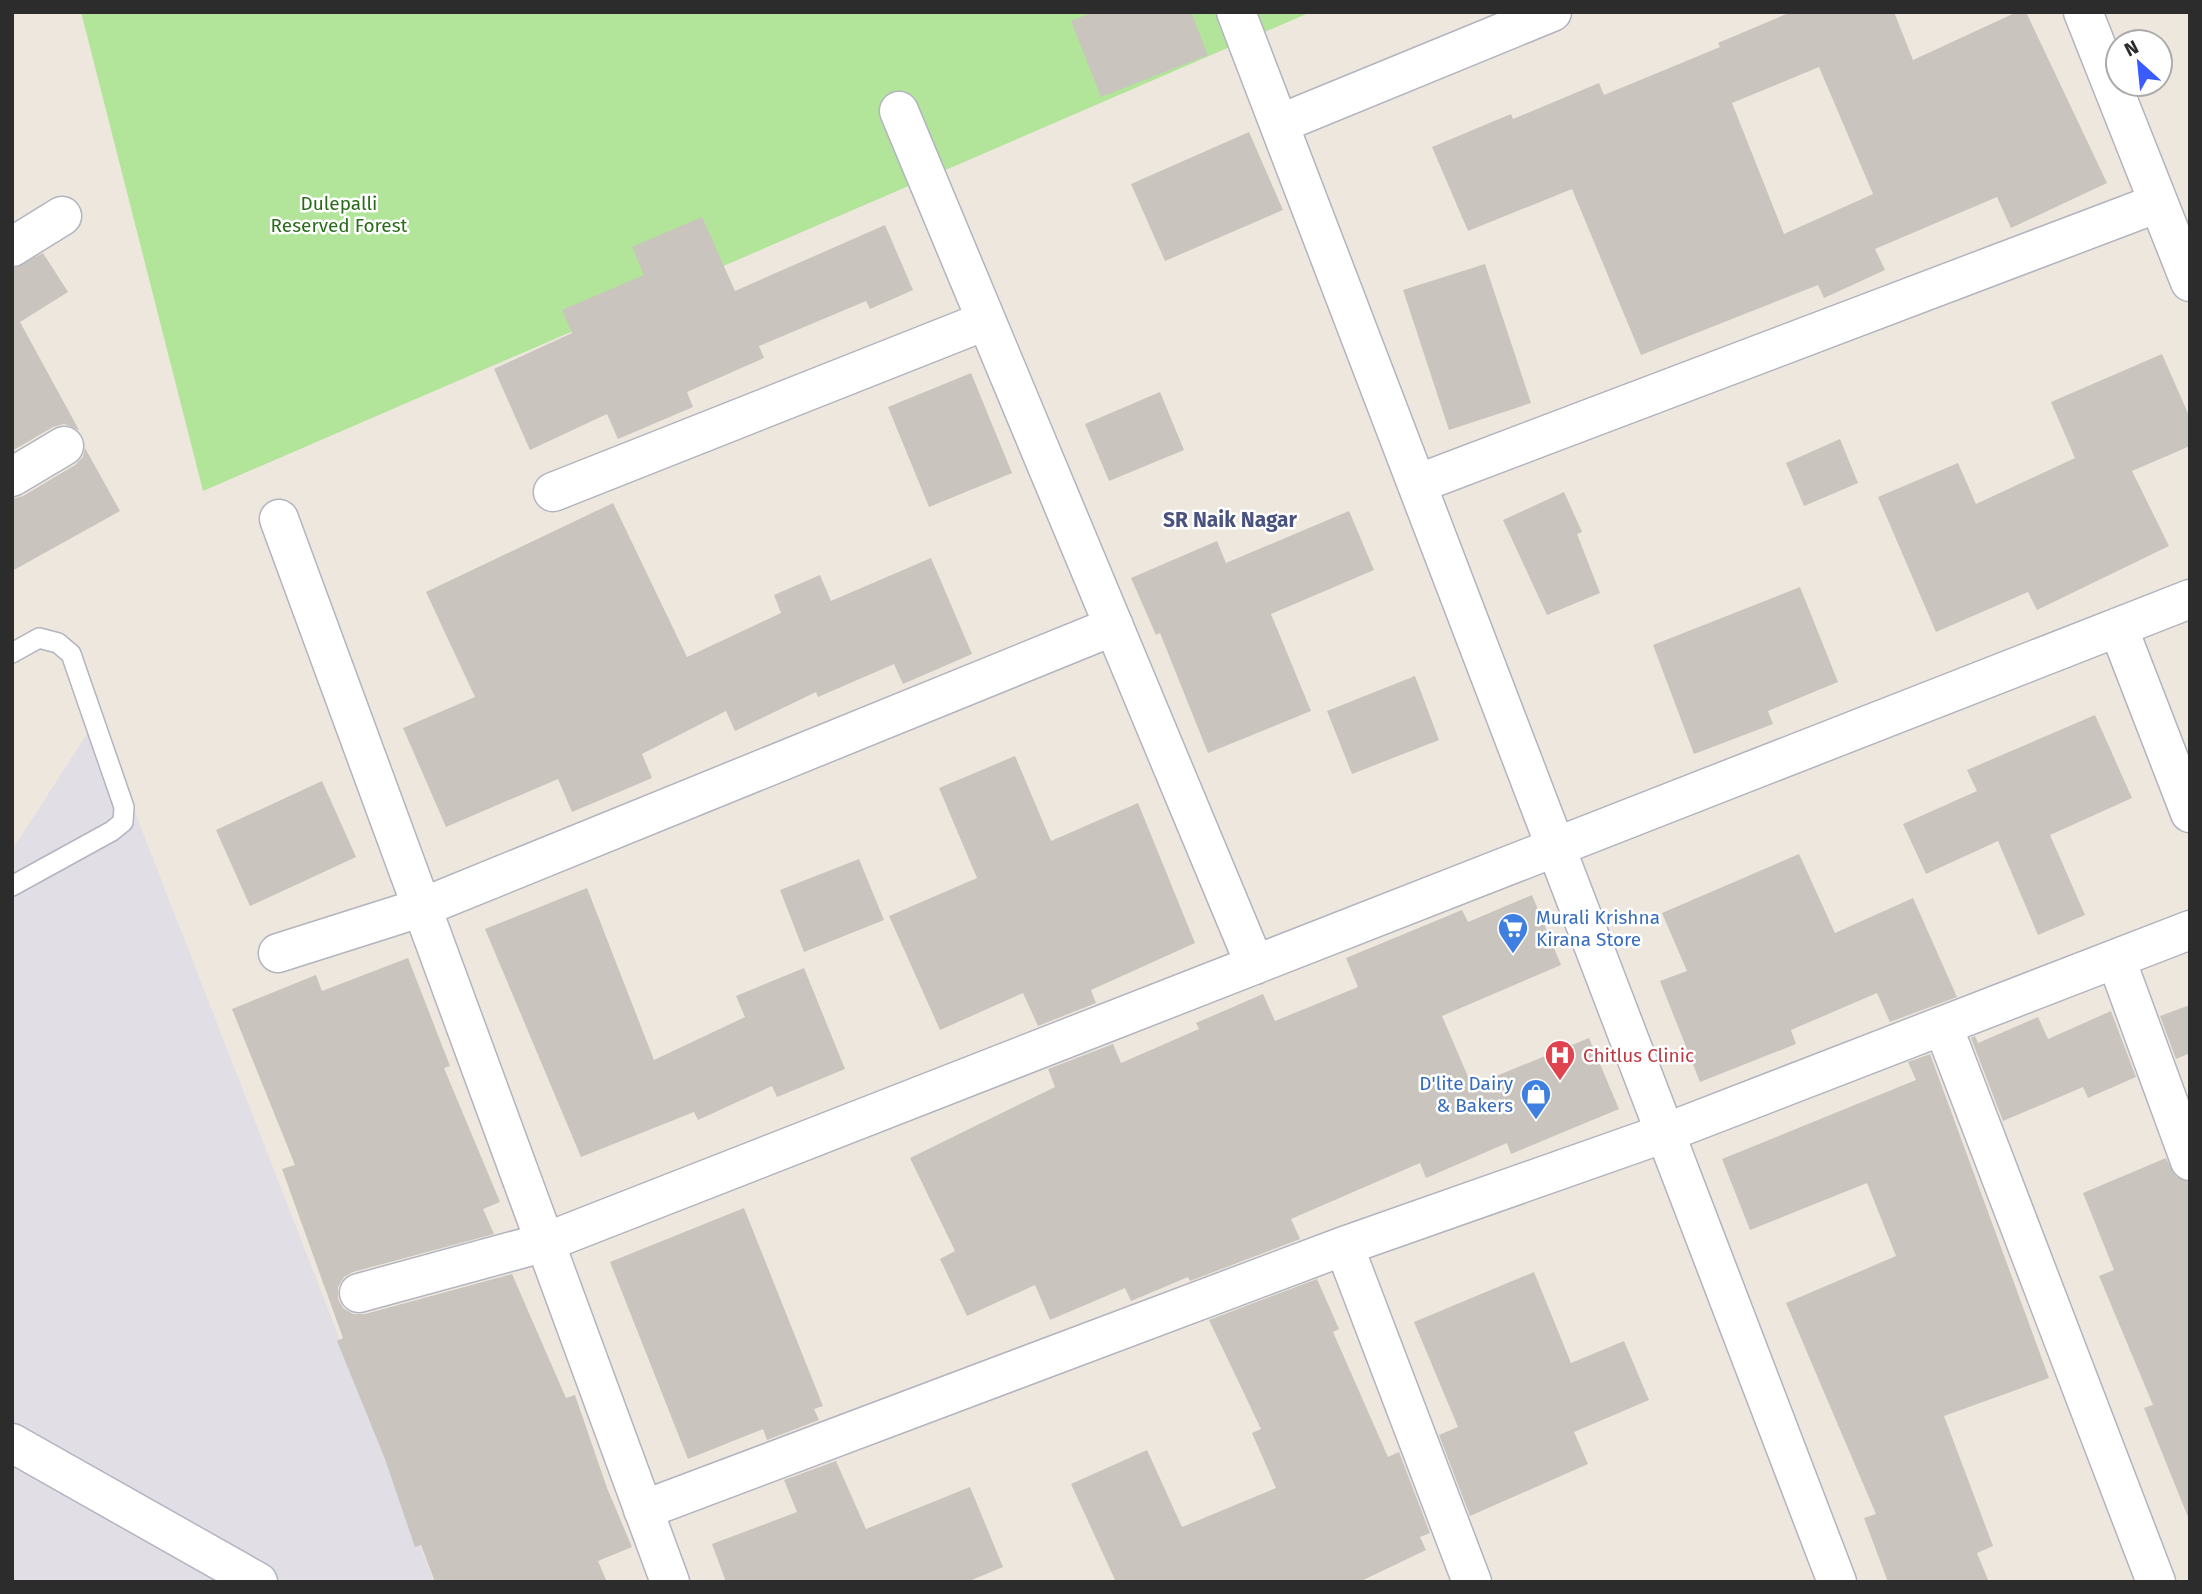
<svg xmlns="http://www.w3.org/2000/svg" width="2202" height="1594" font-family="'Fira Sans',sans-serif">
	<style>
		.industrial { fill: #e1dee6 }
		.green { fill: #b2e599 }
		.building { fill: #c9c4bd; fill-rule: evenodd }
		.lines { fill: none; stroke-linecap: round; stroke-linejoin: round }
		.lane-casing { stroke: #b2b4c0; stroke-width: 22 }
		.street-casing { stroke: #b2b4c0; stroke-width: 41 }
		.lane { stroke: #fff; stroke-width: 19 }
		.street { stroke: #fff; stroke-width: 38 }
		.labels { text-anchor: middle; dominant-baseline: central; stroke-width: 5; stroke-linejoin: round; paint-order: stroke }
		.park-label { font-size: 19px; fill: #286c19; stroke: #fff }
		.shop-label { font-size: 19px; fill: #366cbe; stroke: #fff; text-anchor: start }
		.health-label { font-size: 19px; fill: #be3a42; stroke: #fff; text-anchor: start }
		.neighbourhood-label { font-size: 21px; font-weight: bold; fill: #4a537e; stroke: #fff }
	</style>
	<rect width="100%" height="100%" fill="#eee7de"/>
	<path class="industrial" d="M98 717 434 1582H12V850Z"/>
	<path class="green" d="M81 12H1311L203 491Z"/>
	<path class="building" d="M1094 12H1191L1208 55 1101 97 1071 21Z
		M1791 12H1894L1913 60 2017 12H2026L2107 183 2011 228 1997 197 1875 249 1885 270 1824 298 1818 285 1641 355 1572 189 1468 231 1432 147 1511 114 1513 119 1599 83 1604 95 1720 47 1718 43ZM1819 67 1873 194 1784 234 1732 103Z
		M1249 132 1283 210 1165 261 1131 184Z
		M702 217 735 291 885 225 913 290 870 309 866 301 759 346 764 358 687 392 693 407 618 439 607 414 530 450 494 369 572 333 562 310 644 275 632 247Z
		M43 253 68 292 20 322 79 430 64 424 53 427 12 451V269Z
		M1485 264 1531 403 1449 430 1403 290Z
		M2162 354 2190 418V446L2132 471 2169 546 2037 610 2028 592 1936 632 1878 497 1958 463 1976 504 2075 458 2051 402Z
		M971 373 1012 473 929 507 888 407Z
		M1160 392 1184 450 1109 481 1085 424Z
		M1840 439 1858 483 1804 506 1786 463Z
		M85 448 120 511 12 571V499L23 496 75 465 83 457Z
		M1564 492 1582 532 1577 534 1600 593 1547 615 1503 520Z
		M613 503 687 657 781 613 774 595 820 575 831 601 931 558 972 654 903 684 894 664 818 697 816 692 735 731 726 711 642 754 652 778 572 812 558 779 446 827 403 728 475 697 426 592Z
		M1349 511 1374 570 1271 614 1311 711 1208 753 1160 633 1156 635 1131 578 1217 541 1226 563Z
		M1800 587 1838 682 1768 711 1773 724 1694 754 1653 645Z
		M1415 676 1439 740 1352 774 1327 711Z
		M2095 715 2132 798 2050 835 2085 915 2038 935 1998 841 1926 874 1903 824 1977 791 1967 770Z
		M1015 756 1051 841 1138 803 1195 943 1091 990 1096 1003 1038 1026 1023 993 940 1030 889 916 977 878 939 788Z
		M322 781 356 857 250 906 216 830Z
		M1799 854 1835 933 1913 898 1957 997 1890 1022 1877 993 1791 1030 1796 1044 1700 1082 1660 981 1687 971 1662 913Z
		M859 859 884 920 804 952 780 890Z
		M587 888 654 1060 745 1017 736 996 804 968 845 1069 777 1097 772 1086 698 1120 694 1112 581 1157 485 929Z
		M1532 895 1561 965 1442 1016 1472 1086 1589 1038 1619 1109 1511 1154 1507 1143 1426 1178 1420 1163 1291 1219 1300 1239 1190 1281 1188 1277 1131 1301 1125 1288 1050 1320 1035 1285 967 1316 940 1259 955 1251 910 1158 1055 1087 1048 1069 1113 1044 1121 1063 1199 1029 1196 1023 1263 994 1275 1021 1358 987 1346 958 1462 910 1468 922Z
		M408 958 450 1066 444 1068 500 1202 483 1209 494 1234 353 1272 344 1277 338 1287V1299L343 1308 353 1314H365L512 1274 566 1398 575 1395 607 1488 632 1547 598 1561 607 1582H435L421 1545 415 1547 385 1459 337 1341 343 1338 282 1169 295 1165 232 1009 316 975 322 991Z
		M2190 1005V1053L2176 1059 2160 1016Z
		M2111 1011 2136 1077 2088 1098 2083 1087 2003 1121 1971 1038 1975 1036 1978 1043 2038 1017 2048 1039Z
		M1930 1054 2049 1378 1944 1416 1993 1546 1977 1553 1989 1582H1888L1864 1518 1876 1514 1786 1303 1896 1256 1867 1183 1750 1230 1722 1159 1916 1080 1908 1062Z
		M2166 1158 2176 1177 2190 1182 2188 1517 2144 1408 2153 1405 2099 1276 2114 1270 2083 1193Z
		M744 1208 823 1406 814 1409 819 1420 767 1440 763 1429 688 1459 610 1262Z
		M1534 1272 1571 1363 1624 1341 1649 1400 1574 1432 1588 1464 1470 1516 1439 1435 1458 1427 1414 1322Z
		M1317 1279 1339 1329 1333 1332 1388 1457 1399 1452 1430 1533 1420 1537 1426 1550 1359 1582H1116L1071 1484 1147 1450 1182 1527 1276 1488 1252 1433 1261 1429 1209 1320Z
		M836 1461 866 1529 970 1487 1003 1567 967 1582H726L712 1544 797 1512 784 1480Z"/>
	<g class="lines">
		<g class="lane-casing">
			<path id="lane" d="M12 653 39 638 58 643 71 654 124 807 123 822 112 831 12 886"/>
		</g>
		<g class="street-casing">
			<path id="street" d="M1236 12 1837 1582
				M2083 12 2190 282
				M899 111 1255 965
				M1279 124 1552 12
				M12 247 62 216
				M12 477 64 446
				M1417 484 2158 203
				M553 492 985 321
				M279 519 670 1582
				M2118 627 2190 813
				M278 953 423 907 1114 626
				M2116 959 2190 1161
				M1943 1026 2156 1582
				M1344 1246 1472 1582
				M359 1293 546 1242 2190 599
				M12 1443 258 1582
				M643 1510 1344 1246 1665 1133 2190 930"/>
		</g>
		<use href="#lane" class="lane"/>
		<use href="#street" class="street"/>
	</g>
	<defs>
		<g id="supermarket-pin" transform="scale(1.575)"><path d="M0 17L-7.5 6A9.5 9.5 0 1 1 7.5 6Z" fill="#3f7fe0" stroke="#fff"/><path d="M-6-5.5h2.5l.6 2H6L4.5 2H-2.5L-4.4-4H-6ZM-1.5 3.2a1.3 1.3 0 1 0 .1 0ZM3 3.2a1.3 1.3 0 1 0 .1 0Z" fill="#fff"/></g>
		<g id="hospital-pin" transform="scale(1.575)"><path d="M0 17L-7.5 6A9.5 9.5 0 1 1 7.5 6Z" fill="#e0444e" stroke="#fff"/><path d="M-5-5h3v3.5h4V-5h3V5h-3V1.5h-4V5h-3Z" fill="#fff"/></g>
		<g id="shop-pin" transform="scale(1.575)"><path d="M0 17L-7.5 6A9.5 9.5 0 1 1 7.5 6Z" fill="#3f7fe0" stroke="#fff"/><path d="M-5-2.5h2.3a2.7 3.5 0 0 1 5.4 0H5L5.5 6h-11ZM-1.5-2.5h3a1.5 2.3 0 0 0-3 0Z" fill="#fff"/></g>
	</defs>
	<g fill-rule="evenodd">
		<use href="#supermarket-pin" x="1513" y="928"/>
		<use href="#hospital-pin" x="1560" y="1055"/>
		<use href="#shop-pin" x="1536" y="1094"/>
	</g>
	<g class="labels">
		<g class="park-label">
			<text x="339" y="203">Dulepalli<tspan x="339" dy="22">Reserved Forest</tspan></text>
		</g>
		<g class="shop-label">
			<text x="1536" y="917">Murali Krishna<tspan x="1536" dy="22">Kirana Store</tspan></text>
			<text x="1513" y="1083" text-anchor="end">D'lite Dairy<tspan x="1513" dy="22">&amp; Bakers</tspan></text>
		</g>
		<g class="health-label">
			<text x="1583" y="1055">Chitlus Clinic</text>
		</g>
		<g class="neighbourhood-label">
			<text x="1230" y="520">SR Naik Nagar</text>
		</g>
	</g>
	<rect width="2202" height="1594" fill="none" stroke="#2c2c2c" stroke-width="28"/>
	<g transform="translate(2139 63) rotate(333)"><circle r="33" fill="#ffffff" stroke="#ababab" stroke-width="2"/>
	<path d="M0-5L12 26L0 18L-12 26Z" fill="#3a5bfe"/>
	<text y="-10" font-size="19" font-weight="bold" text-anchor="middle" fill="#2c2c2c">N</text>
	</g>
</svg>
